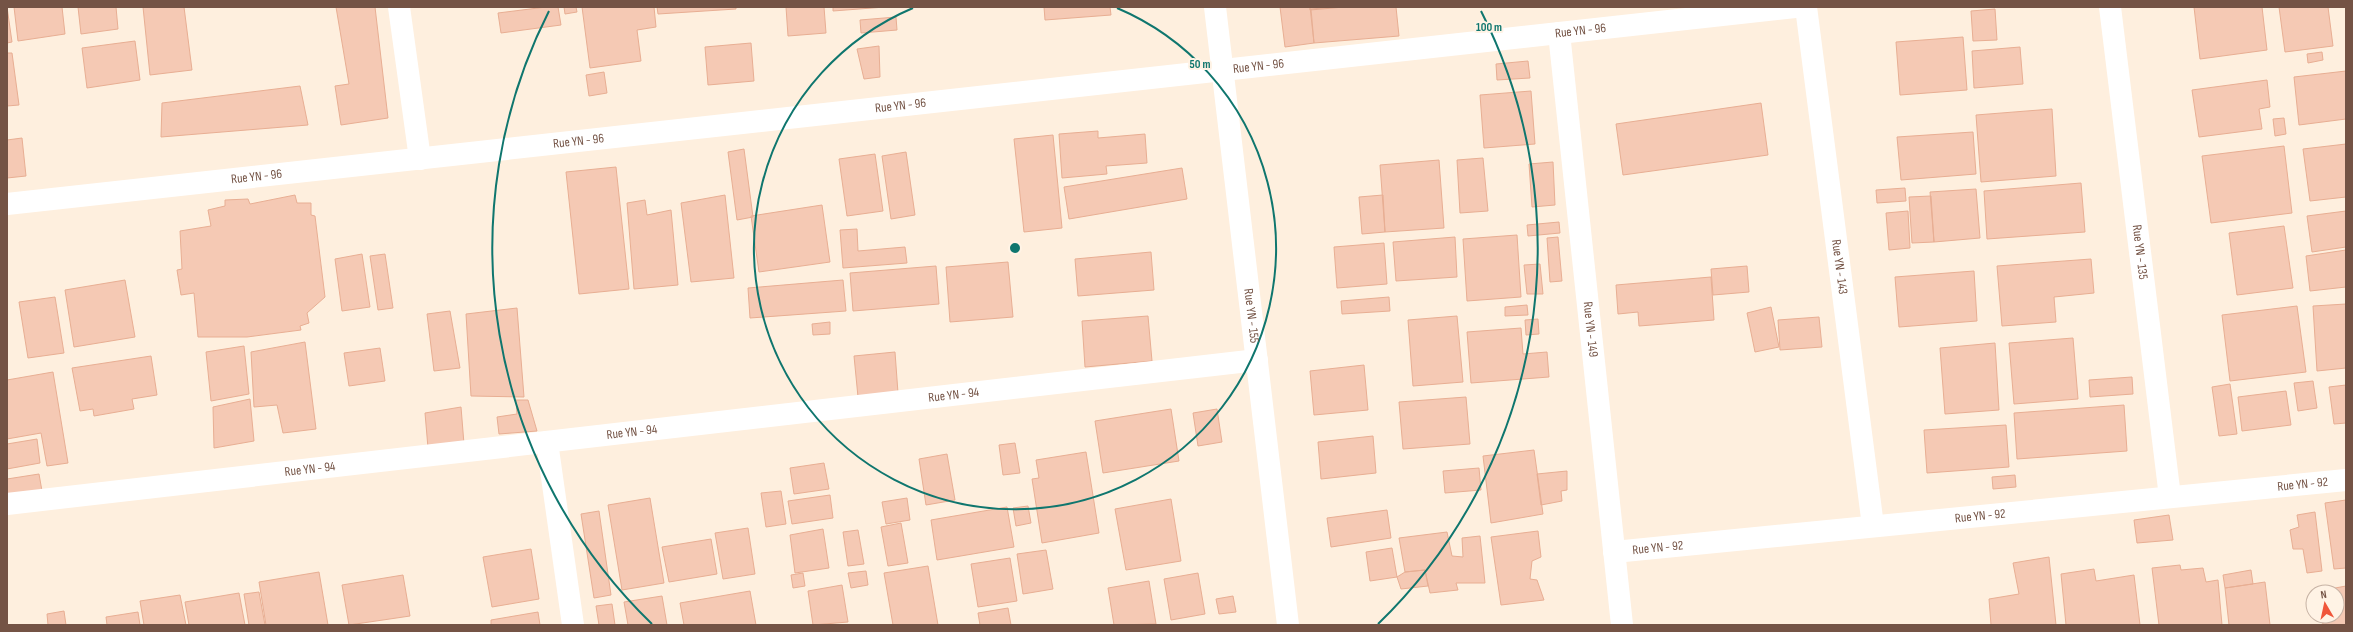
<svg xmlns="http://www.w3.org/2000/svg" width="2353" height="632" font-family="'Sofia Sans Condensed',sans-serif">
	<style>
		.building { fill: #f5c9b4; stroke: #e8ae93 }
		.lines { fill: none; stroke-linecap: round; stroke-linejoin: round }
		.minor { stroke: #fff; stroke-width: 22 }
		.ring { fill: none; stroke: #0f766e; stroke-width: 2 }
		.labels { text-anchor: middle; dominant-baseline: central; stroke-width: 4; stroke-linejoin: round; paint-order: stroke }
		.street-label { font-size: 13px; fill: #745345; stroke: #fff3e5 }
		.centre { fill: #0f766e; stroke: #fff3e5; stroke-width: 2 }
		.ring-label { font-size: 12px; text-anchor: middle; font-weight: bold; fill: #0f766e; stroke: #fff3e5; stroke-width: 4; stroke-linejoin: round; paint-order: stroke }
	</style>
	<rect width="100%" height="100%" fill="#feefde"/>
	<path class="building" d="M7 7 12 42 7 43Z
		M14 7H62L65 34 18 41Z
		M78 7H116L118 29 81 34Z
		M143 7H184L192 70 150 75Z
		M336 7H375L388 118 341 125 335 86 349 84Z
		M546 7H558L561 25 501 33 498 13Z
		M564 7H576L577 12 565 14Z
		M582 7H654L656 27 637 30 641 61 590 68Z
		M657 7H736V9L658 14Z
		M786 7H824L826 33 788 36Z
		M833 7H885L833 11Z
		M1044 7H1110L1111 15 1045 20Z
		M1280 7H1310L1314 43 1285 47Z
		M1310 7H1344L1310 10Z
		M1335 7H1396L1399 36 1314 43 1311 9Z
		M2194 7H2262L2267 50 2200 59Z
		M2279 7H2328L2333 46 2285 52Z
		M1995 9 1997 40 1973 41 1971 11Z
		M896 17 897 30 861 33 860 20Z
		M1963 37 1967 90 1900 95 1896 42Z
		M135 41 140 80 87 88 82 48Z
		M751 43 754 81 708 85 705 47Z
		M879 46 880 77 864 79 857 49Z
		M2020 47 2023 84 1974 88 1972 51Z
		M2322 52 2323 60 2308 63 2307 54Z
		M7 53H12L19 105 7 106Z
		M1528 61 1530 78 1497 80 1496 64Z
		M2346 71V119L2299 125 2294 77Z
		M604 72 607 93 589 96 586 75Z
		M2267 80 2270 107 2259 109 2262 129 2199 137 2192 90Z
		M300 86 308 125 161 137 162 103Z
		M1531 91 1535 144 1484 148 1480 95Z
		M1761 103 1768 155 1623 175 1616 124Z
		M2052 109 2056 176 1981 182 1976 115Z
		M2284 118 2286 134 2275 136 2273 119Z
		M1098 131V138L1145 134 1147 163 1106 166 1107 174 1062 178 1059 134Z
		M1973 132 1976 174 1901 180 1897 137Z
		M1053 135 1062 228 1024 232 1014 139Z
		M22 138 26 176 7 178V140Z
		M2346 144V197L2310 201 2303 149Z
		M2284 146 2292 213 2211 223 2202 156Z
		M744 149 753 217 737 220 728 152Z
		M906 152 915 215 891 219 882 156Z
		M875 154 883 211 847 216 839 159Z
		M1483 158 1488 211 1460 213 1457 160Z
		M1439 160 1444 228 1385 232 1380 165Z
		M1553 162 1555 205 1532 207 1529 164Z
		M616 167 629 289 579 294 566 172Z
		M1182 168 1187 199 1069 219 1064 187Z
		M2081 183 2085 232 1987 239 1984 191Z
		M1905 188 1906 201 1877 203 1876 190Z
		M1976 189 1980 238 1934 242 1930 192Z
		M295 195 297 203H311V215L315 216 325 297 307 313 309 323 300 326 301 330 247 337H198L194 293 181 295 177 270 182 269 180 231 211 226 208 210 225 206V200L248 199 250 204Z
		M725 195 734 278 691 282 681 203Z
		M1383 195 1385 232 1362 234 1359 197Z
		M1931 196 1934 242 1912 243 1909 197Z
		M645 200 647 215 671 210 678 285 634 289 627 203Z
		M822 205 830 262 759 272 751 216Z
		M1908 211 1910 248 1889 250 1886 213Z
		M2346 211V247L2312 252 2307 216Z
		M1559 222 1560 233 1528 236 1527 225Z
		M2284 226 2293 288 2237 295 2229 233Z
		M857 229 858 251 905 247 907 263 843 268 840 230Z
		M1517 235 1521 297 1467 301 1463 239Z
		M1455 237 1457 277 1396 281 1393 242Z
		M1558 237 1562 281 1550 282 1547 238Z
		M1384 243 1387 284 1337 288 1334 247Z
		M2346 250V287L2310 291 2306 256Z
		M1151 252 1154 290 1078 296 1075 259Z
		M362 254 370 307 342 311 335 259Z
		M385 254 393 308 378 310 370 256Z
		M2091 259 2094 293 2054 297 2056 322 2002 326 1997 266Z
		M1008 262 1013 317 950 322 946 267Z
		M1540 264 1543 294H1527L1524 265Z
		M936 266 939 304 853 311 850 273Z
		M1747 266 1749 292 1713 295 1711 269Z
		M1974 271 1977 321 1899 327 1895 277Z
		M1711 277 1714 320 1639 326 1638 312 1618 314 1616 285Z
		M125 280 135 337 74 347 65 290Z
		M843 280 846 311 750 318 748 288Z
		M55 297 64 353 28 358 19 302Z
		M1389 297 1390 311 1342 314 1341 301Z
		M2346 304V368L2317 371 2313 306Z
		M1527 305 1528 315 1505 316V307Z
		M2297 306 2306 372 2230 381 2222 315Z
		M1771 307 1779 347 1755 352 1747 313Z
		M517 308 524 397 471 396 466 314Z
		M450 311 460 368 434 371 427 314Z
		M1148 316 1152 361 1085 367 1082 321Z
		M1457 316 1463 382 1413 386 1408 320Z
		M1819 317 1822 347 1780 350 1778 320Z
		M1538 319 1539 334 1526 335 1525 320Z
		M830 322V334L813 335 812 324Z
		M1521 328 1523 354 1547 352 1549 377 1471 383 1467 332Z
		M2073 338 2078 399 2014 404 2009 343Z
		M305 342 316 429 283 433 277 405 254 407 251 352Z
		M1995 343 1999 410 1945 414 1940 348Z
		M244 346 249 394 211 401 206 352Z
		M380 348 385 381 349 386 344 353Z
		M895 352 898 393 858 397 854 356Z
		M151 356 157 395 132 399 134 409 94 416 93 409 80 411 72 368Z
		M1364 365 1368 410 1314 415 1310 371Z
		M53 372 68 463 47 466 41 433 7 439V380Z
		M2132 377 2133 394 2090 397 2089 380Z
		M2313 381 2317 408 2298 411 2294 383Z
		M2230 384 2237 434 2219 436 2212 387Z
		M2346 385V423L2334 424 2329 387Z
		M2286 391 2291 425 2242 431 2238 397Z
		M1466 397 1470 444 1403 449 1399 402Z
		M250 399 254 441 214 448 213 407Z
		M516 400H528L537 431 499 434 497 417 517 414Z
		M2124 405 2127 451 2017 459 2014 413Z
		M461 407 464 444 428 448 425 413Z
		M1171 409 1179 461 1103 473 1095 421Z
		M1217 409 1222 442 1198 446 1193 413Z
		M2006 425 2009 467 1927 473 1924 430Z
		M1373 436 1376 473 1321 479 1318 442Z
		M37 439 40 463 7 469V444Z
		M1015 443 1020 473 1003 475 999 445Z
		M1534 450 1543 514 1491 523 1483 456Z
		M1086 452 1099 533 1042 543 1032 479 1039 478 1036 460Z
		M947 454 955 500 926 505 919 459Z
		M824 463 829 489 794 494 790 468Z
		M1479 468 1481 490 1445 493 1443 471Z
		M1567 471V490L1561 491 1562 501 1541 505 1537 474Z
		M39 474 42 491 7 497V479Z
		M2015 475 2016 487 1993 489 1992 477Z
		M781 491 786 524 766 527 761 493Z
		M830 495 833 518 792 524 788 501Z
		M650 498 664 583 622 590 608 505Z
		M907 498 910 520 886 524 882 502Z
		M1171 499 1181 561 1126 570 1115 509Z
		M2346 500V568L2334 569 2325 503Z
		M1028 506 1031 523 1016 526 1013 508Z
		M1007 507 1014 547 937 560 931 520Z
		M1387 510 1391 538 1331 547 1327 518Z
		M599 511 611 595 594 598 581 514Z
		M2315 512 2322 571 2307 573 2303 549H2293L2290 530 2299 527 2297 515Z
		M2169 515 2173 540 2137 543 2134 520Z
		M901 523 908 563 888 566 881 527Z
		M748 528 755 574 723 579 715 533Z
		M823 529 829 568 795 573 790 535Z
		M858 530 864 564 848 566 843 532Z
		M1538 531 1541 557 1532 561 1530 579 1537 580 1544 600 1501 605 1491 537Z
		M1447 532 1452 556 1463 557 1462 538 1480 536 1485 583H1456L1458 590 1430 593 1425 570 1405 572 1399 538Z
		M711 539 717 574 669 582 662 547Z
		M1392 548 1397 577 1370 581 1366 552Z
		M531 549 539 599 492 607 483 557Z
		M1046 550 1053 589 1023 594 1017 554Z
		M2049 557 2056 625H1991L1989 599 2019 594 2013 563Z
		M1010 558 1017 601 978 607 971 564Z
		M2180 565 2181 570 2203 568 2206 582 2218 580 2222 625H2159L2152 568Z
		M928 566 938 625H893L884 573Z
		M2094 569 2096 581 2134 575 2140 625H2066L2061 574Z
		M1425 570 1428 586 1401 589 1397 577 1405 572Z
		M2251 570 2253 584 2225 588 2223 575Z
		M866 571 868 585 851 588 848 573Z
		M319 572 328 625H266L259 582Z
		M803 573 805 586 793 588 791 575Z
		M1198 573 1205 614 1171 620 1164 579Z
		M403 575 410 616 349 625 342 585Z
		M1149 581 1156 624 1114 625 1108 588Z
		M2265 582 2270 625H2229L2225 588Z
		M842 585 848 622 813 625 808 591Z
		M2346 586V625H2323L2322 616H2337V592L2319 591Z
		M750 591 756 625H684L680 603Z
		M259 592 265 625H249L244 594Z
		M239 593 245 625H189L185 602Z
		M180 595 186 625H144L140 601Z
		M662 596 667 625H628L624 602Z
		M1233 596 1236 612 1219 614 1216 599Z
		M612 604 615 625H599L596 606Z
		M1008 608 1011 625H980L978 613Z
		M64 611 66 625H48L47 614Z
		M138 612 140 625H107L106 617Z
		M538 612 540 625H491V620Z"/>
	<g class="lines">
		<g class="minor">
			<path d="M399 7 420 159"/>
			<path id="s1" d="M1215 7 1288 625"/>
			<path id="s2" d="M1806 7 1873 526"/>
			<path id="s3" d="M2110 7 2170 497"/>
			<path id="s4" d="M1559 33 1622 625"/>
			<path id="s5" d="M7 204 1795 7"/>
			<path d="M547 442 573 625"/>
			<path id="s6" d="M7 504 1257 360"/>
			<path id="s7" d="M1614 552 2346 480"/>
		</g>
	</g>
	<g class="ring">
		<path d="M1117 8A261 261 0 1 1 913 8"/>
		<path d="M652 624A523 523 0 0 1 549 11M1481 11A523 523 0 0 1 1378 624"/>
	</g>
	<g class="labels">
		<g class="street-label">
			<text stroke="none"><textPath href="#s5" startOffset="1583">Rue YN - 96</textPath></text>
			<text stroke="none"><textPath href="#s5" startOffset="1259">Rue YN - 96</textPath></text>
			<text stroke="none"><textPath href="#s5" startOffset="899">Rue YN - 96</textPath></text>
			<text stroke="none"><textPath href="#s5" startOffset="575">Rue YN - 96</textPath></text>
			<text stroke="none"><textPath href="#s5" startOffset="251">Rue YN - 96</textPath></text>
			<text stroke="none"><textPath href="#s3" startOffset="247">Rue YN - 135</textPath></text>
			<text stroke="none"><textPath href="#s2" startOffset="262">Rue YN - 143</textPath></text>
			<text stroke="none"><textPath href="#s1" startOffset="311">Rue YN - 155</textPath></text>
			<text stroke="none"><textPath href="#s4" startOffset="298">Rue YN - 149</textPath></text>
			<text stroke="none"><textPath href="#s6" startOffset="953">Rue YN - 94</textPath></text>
			<text stroke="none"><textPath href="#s6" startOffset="629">Rue YN - 94</textPath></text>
			<text stroke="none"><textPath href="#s6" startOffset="305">Rue YN - 94</textPath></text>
			<text stroke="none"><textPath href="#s7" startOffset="692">Rue YN - 92</textPath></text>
			<text stroke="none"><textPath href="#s7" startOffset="368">Rue YN - 92</textPath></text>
			<text stroke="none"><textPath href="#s7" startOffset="44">Rue YN - 92</textPath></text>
		</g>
	</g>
	<circle cx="1015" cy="248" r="6" class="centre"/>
	<g class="ring-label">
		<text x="1489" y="31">100 m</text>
		<text x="1200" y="68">50 m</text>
	</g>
	<rect width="2353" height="632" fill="none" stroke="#745345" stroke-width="16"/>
	<g transform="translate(2325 604) rotate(351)"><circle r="19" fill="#fff3e5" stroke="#c7b3a5"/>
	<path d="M0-3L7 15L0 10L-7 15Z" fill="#f0563a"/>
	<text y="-6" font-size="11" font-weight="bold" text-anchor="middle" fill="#745345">N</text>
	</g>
</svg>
